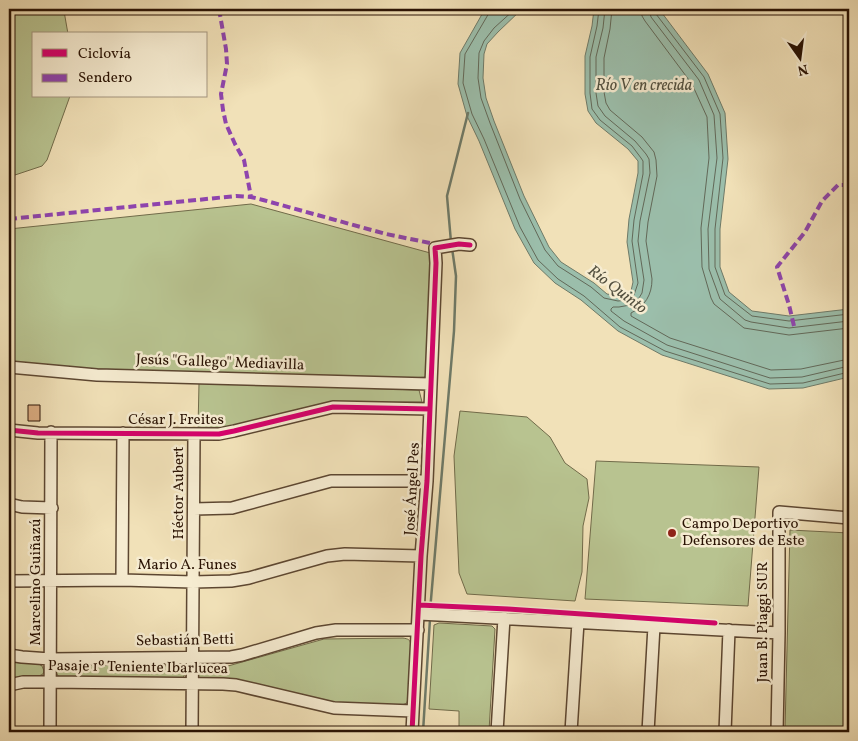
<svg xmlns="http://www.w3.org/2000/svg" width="858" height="741" font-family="Vollkorn,serif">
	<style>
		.green { fill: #b8c390; stroke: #716b4a }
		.water { fill: #9bbeab; stroke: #6e7a68 }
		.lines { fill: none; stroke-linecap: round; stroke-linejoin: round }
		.shore { stroke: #626858; stroke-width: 1 }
		.stream { stroke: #6e7a68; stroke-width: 2.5 }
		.building { fill: #dcad82; stroke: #2a1304 }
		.minor-casing { stroke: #5c4631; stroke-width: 14 }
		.minor { stroke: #f6ecd1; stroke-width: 11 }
		.quiet { stroke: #8e44ad; stroke-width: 4; stroke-dasharray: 8 4; stroke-linecap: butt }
		.cycleway-casing { stroke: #f6ecd1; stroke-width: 8 }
		.cycleway { stroke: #d6006c; stroke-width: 5 }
		.poi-dot { fill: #8f2418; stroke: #f6ecd1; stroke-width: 2 }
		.labels { text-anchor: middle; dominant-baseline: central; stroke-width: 5; stroke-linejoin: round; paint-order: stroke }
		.street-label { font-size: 15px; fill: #2a1304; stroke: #f6ecd1 }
		.poi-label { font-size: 15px; fill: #2a1304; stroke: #f6ecd1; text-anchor: start }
		.water-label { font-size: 16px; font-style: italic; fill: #524f3e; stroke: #f6ecd1 }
	</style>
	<rect width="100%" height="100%" fill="#f1e1b8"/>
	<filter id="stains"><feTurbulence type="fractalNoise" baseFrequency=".004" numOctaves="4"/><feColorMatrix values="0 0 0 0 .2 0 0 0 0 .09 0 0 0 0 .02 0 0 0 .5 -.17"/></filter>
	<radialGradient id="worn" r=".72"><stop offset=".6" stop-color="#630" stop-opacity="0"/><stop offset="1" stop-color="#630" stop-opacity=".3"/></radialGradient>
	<path class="green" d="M9 9H61L64 11 68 34H34V96H70L47 160 42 166 9 177Z
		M251 204 434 254 427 377 409 378 299 376 72 368 9 362V229Z
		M199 383 419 390 422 402 335 403 234 427 198 429Z
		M460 411 527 417 550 437 565 463 587 479 589 498 583 526 582 572 575 601 467 594 459 573 454 456Z
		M596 461 759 467 748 606 585 599Z
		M790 530 849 533V732H820L785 729Z
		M439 623 492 626 495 629 489 731 459 729V711L429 709 434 625Z
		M403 638C408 639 410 639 411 645L408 698 407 703 402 705 330 704 200 679 198 678V667L201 665 228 666 324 639Z
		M9 662 39 664 42 666 44 671 43 674 37 677 9 679Z
		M61 665 182 666 185 669C185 674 185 676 181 679L61 677 58 676 56 672 58 667Z"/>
	<path class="water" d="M485 9H522L498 32 487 44 484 54 483 78 486 98 494 121 524 196 549 247 561 262 594 283 607 294 618 296 625 295 631 291 633 282 627 242 629 219 638 173V161L628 149 596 123 588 111 585 94V56L592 26 594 9H659L708 74 725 113 728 159 720 229V267L729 292 752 311 789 316 849 309V377L803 388 769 389 662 355 618 331 581 300 555 283 534 263 515 229 479 141 467 116 458 84 460 53Z"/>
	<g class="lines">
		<path class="shore" d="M489 9V13L465 54 463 83 472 114 484 139 520 227 538 260 558 279 584 296 620 327 665 351 770 384 803 383 849 372
			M515 9 494 28 484 41 479 53 478 78 481 98 490 123 520 199 545 250 558 266 591 287 604 298 618 301 627 300 634 295 638 283 632 241 634 220 643 174V161L641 158 632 146 600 120 592 109 590 93V57L597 26 599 9
			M605 9 603 28 596 57V93L598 106 605 116 635 141 646 154 649 159 650 173 640 221 638 241 644 280 642 293 639 298 630 305 619 307H613L611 309V311L624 321 667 345 770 378 802 377 849 366
			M612 9 610 29 604 58V92L606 103 610 110 642 137 654 152 656 160 657 176 648 222 646 241 652 279C652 295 645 306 631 313V316L670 338 771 370 801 369 849 359
			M641 9 642 16 645 21 692 84 707 117 709 158 701 228 702 267 711 298 714 304 744 328 789 335 849 328
			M649 9 651 17 699 80 714 115 717 158 708 229 709 269 720 299 745 320 751 322 789 328 849 321
			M655 9 656 14 704 77 720 114 723 158 715 229V267L725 295 752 316 789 321 849 314"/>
		<path class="stream" d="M451 242 447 196 468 113
			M430 611 454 331 456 276 452 248
			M423 732 430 619"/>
	</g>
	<path class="building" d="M28 405H40V421H28Z"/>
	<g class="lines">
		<g class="minor-casing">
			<path id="minor" d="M9 367 97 375 430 384
				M9 430 38 433 219 434 234 431 333 407 430 409
				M9 504 22 507 52 508
				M194 509 232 508 331 481H427
				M122 580 123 433
				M9 581 122 580 193 582 231 581 249 578 327 556 345 554 421 556
				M419 614 779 633
				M9 655 22 657 50 659 231 657 242 655 316 633 336 630H418
				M9 685 23 682H50L223 684 236 685 334 708 413 711
				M50 732 51 432
				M192 732 194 434
				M412 732 421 556 427 481 436 263 435 248 459 244 470 245
				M497 732 504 618
				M571 732 578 622
				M648 732 654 626
				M725 732 729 630
				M777 732 779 633V512L849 518"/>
		</g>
		<use href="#minor" class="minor"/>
		<path class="quiet" d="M219 9 226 49 227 64 221 94 223 110 226 124 235 144 244 160 251 197
			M9 219 236 196 251 197 263 200 386 234 430 243 435 248
			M794 326 789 305 777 267 805 232 822 201 838 185H849"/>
		<g class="cycleway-casing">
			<path id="cycleway" d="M9 430 38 433 219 434 234 431 333 407 430 409
				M419 605 508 609 715 623
				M412 732 421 556 427 481 436 263 435 248 459 244 470 245"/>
		</g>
		<use href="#cycleway" class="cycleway"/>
	</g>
	<circle class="poi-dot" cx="672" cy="533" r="5"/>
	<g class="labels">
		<g class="street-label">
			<text transform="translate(220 363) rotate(2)">Jesús "Gallego" Mediavilla</text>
			<text x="176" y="420">César J. Freites</text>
			<text transform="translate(413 489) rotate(-87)">José Ángel Pes</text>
			<text transform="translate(179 493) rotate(-90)">Héctor Aubert</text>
			<text x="187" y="565">Mario A. Funes</text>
			<text transform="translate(36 582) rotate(-90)">Marcelino Guiñazú</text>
			<text transform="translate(763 622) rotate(-90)">Juan B. Piaggi SUR</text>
			<text transform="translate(185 641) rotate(-1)">Sebastián Betti</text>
			<text transform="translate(138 668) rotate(1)">Pasaje 1º Teniente Ibarlucea</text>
		</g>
		<g class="poi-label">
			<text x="682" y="524">Campo Deportivo<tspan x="682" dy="17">Defensores de Este</tspan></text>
		</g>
		<g class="water-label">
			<text x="644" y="86">Río V en crecida</text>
			<text transform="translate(617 290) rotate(37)">Río Quinto</text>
		</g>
	</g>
	<rect width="858" height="741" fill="none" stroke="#f1e1b8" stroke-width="30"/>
	<rect x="10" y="10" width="838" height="721" fill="none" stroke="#2a1304" stroke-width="2.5"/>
	<rect x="15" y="15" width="828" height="711" fill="none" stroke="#2a1304"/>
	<rect x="32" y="32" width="175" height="65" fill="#f6ecd1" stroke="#a4957f"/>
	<rect x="42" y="49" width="25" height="8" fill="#d6006c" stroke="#a4957f"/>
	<text x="78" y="58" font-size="15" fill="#2a1304">Ciclovía</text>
	<rect x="42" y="74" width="25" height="8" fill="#8e44ad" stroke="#a4957f"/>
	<text x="78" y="82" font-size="15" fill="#2a1304">Sendero</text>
	<g transform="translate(800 58) rotate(166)" stroke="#f6ecd1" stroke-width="4" paint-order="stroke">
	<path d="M0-4L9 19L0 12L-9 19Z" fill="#2a1304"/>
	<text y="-8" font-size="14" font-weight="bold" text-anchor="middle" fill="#2a1304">N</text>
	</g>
	<rect width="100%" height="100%" filter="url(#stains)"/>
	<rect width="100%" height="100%" fill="url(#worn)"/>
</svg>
